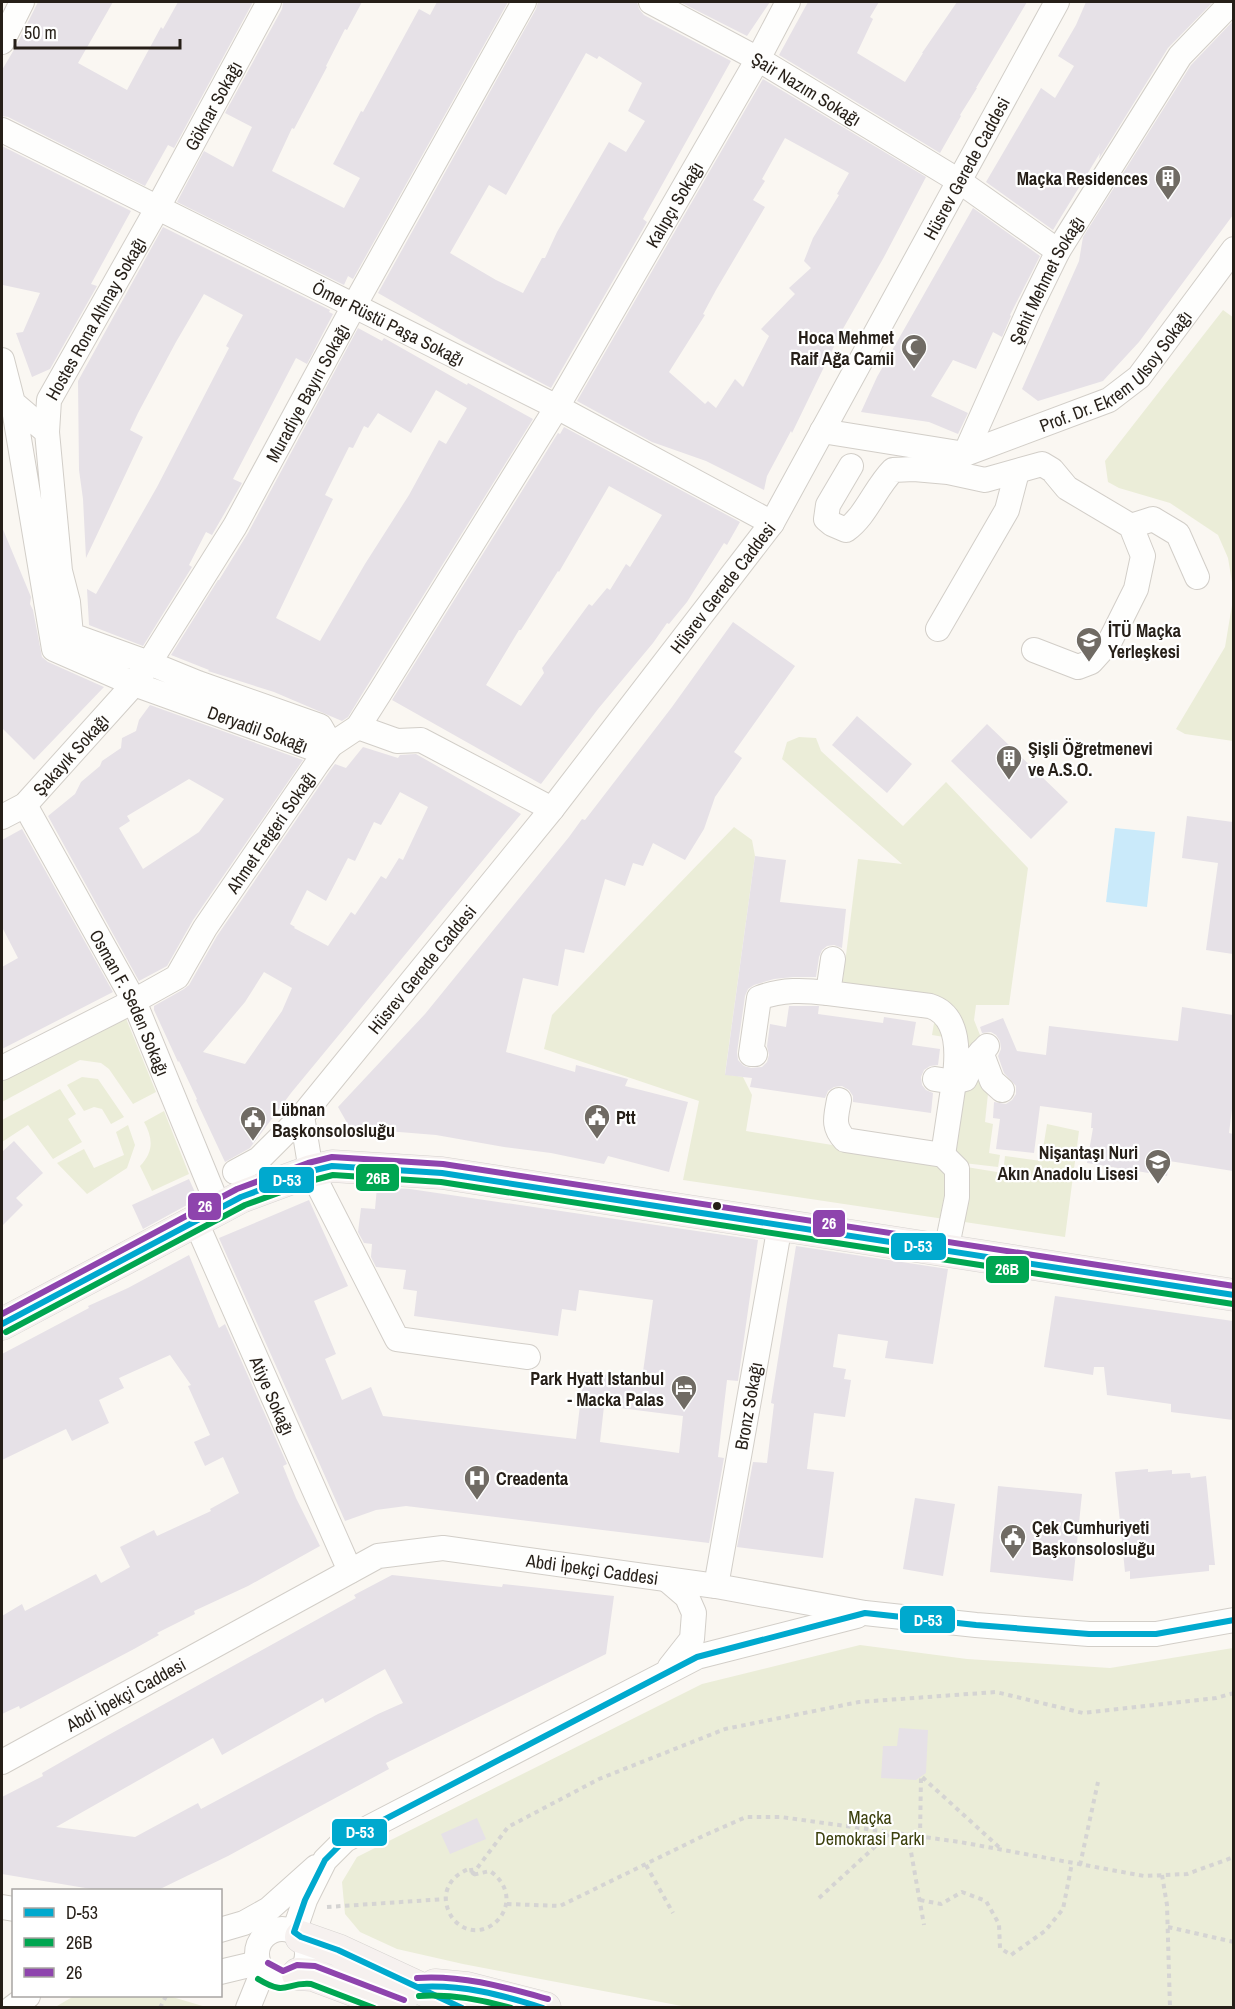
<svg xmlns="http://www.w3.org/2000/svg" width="1235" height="2009" font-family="'Archivo Narrow',sans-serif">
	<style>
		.green { fill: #ebedd8 }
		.water { fill: #caeafa }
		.building { fill: #e6e1e7; fill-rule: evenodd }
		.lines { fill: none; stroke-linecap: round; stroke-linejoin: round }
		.minor-casing { stroke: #d2cec8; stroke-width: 26 }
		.major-casing { stroke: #d6d3d0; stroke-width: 33 }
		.path { stroke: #d5d4d3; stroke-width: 4; stroke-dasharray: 4.5 4.5; stroke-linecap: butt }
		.minor { stroke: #fefefd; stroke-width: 24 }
		.major { stroke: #f6f1ef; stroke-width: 32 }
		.bus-1-casing { stroke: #fff; stroke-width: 10 }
		.bus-2-casing { stroke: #fff; stroke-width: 10 }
		.bus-3-casing { stroke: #fff; stroke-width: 10 }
		.bus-1 { stroke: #00a9ce; stroke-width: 6 }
		.bus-2 { stroke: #00a651; stroke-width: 6 }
		.bus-3 { stroke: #8e44ad; stroke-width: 6 }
		.bus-dot { fill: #261f18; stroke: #fff; stroke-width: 2 }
		.labels { text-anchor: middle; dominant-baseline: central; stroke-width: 4.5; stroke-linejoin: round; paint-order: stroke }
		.street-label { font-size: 18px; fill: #261f18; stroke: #fff }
		.poi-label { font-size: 18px; font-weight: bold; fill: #261f18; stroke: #fff; text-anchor: start }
		.park-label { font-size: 18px; fill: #3c400d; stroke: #fff }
		.line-badge { stroke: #fff; stroke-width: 2 }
		.badge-label { font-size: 16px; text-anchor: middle; font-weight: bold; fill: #fff }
	</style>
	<rect width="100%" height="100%" fill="#faf7f2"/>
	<path class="green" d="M1223 310 1234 318 1233 588 1228 558 1218 535 1170 503 1119 488 1108 482 1105 461Z
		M1233 599V741L1185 734 1176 729 1225 647Z
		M799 737 816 738 821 751 903 826 946 782 1028 868 1009 1005H976L974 1020 1000 1085 989 1084 985 1122 993 1124 989 1153 1000 1155 998 1167 955 1162 962 1040 932 1035 935 1017 840 1003 858 859 902 864 782 759 787 742Z
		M734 827 752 840 755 856 725 1074 743 1077 752 1095 746 1131 1003 1173 1005 1156 1041 1161 1047 1124 1079 1131 1065 1237 683 1180 699 1101 544 1049 552 1015Z
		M125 1016 156 1092 133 1104 109 1069 101 1063 80 1060 2 1102V1080Z
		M82 1077 98 1079 124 1117 111 1124 102 1109 94 1107 84 1111 67 1085Z
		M60 1089 76 1114 68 1119 82 1142 53 1159 28 1125 2 1142V1120Z
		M164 1111 189 1174 152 1191 140 1166C154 1152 153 1138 144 1122Z
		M128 1125 135 1145 127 1168 87 1194 57 1163 84 1149 94 1168 124 1155 116 1132Z
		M860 1645 967 1659 1110 1668 1233 1648V2007H687L463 1964 397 1949 360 1932 345 1914 342 1882 357 1857 702 1684Z
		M74 1996H169L206 2007 58 2008 57 2006Z"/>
	<path class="water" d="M1115 828 1155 832 1147 907 1106 902Z"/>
	<path class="building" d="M38 2H113L78 63 127 90 161 27 163 29 178 2H253L174 148 168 145 145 186 8 117 2 116V70L15 48Z
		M283 2H362L347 30 345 29 326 66 327 67 294 129 292 128 272 171 344 208 360 178 333 164 361 111 363 112 419 9 430 15 437 2H508L353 279 348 276 344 285 177 202 204 151 233 167 252 127 225 113 282 9Z
		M538 2H637L639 9 644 15 731 61 643 219 647 222 551 388 464 342 378 293 536 9ZM586 53 597 59 599 56 642 83 628 111 645 121 626 152 609 142 557 232 545 258H542L523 293 496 280 450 253 489 185 506 195Z
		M680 2H770L747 36Z
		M808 2H879L870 17 873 19 857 53 905 82 923 53H922L957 2H1027L976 88H977L960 115 961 116 940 153 779 55Z
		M1086 2H1213L1168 48 1099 159 1100 153 1053 230 986 182 1041 88 1055 98 1074 66 1058 56 1076 25Z
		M1233 21V215L1139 342 1103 381 1038 401 1022 389 1079 261 1083 237 1191 65Z
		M763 79 926 177 884 257 840 334 792 433 791 431 767 476 764 490 706 461 652 442 577 401ZM785 138 849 173 837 194 839 195 813 238 804 261 811 268 789 288 795 294 761 329 769 336 743 387 735 379 716 408 708 401 705 404 669 372 705 315 703 314 716 290 765 207 753 200 765 181 762 179Z
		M2 146 131 211 91 284 97 286 50 369 32 377 16 333 23 332 40 293 3 285Z
		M973 208 1040 256 1010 315 1011 316 1002 337 993 332 976 369 953 360 931 396 968 413 958 434 929 422 861 412 877 377Z
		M163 227 330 310 329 312 333 314 307 364 296 358 233 479 242 483 212 535 206 532 189 565 192 567 143 646 89 625 87 589 96 594 157 487 229 348 226 346 243 315 204 294 176 342 138 413 130 430 143 437 86 558 83 499 79 470 78 381Z
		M358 328 382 341 384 338 467 385 468 383 533 419 367 686 348 717 342 721 274 692 208 671 209 670 171 655 218 580H219L248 533ZM436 390 467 408 446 444 439 440 409 495 365 564 320 641 276 618 333 499 325 495 349 447 353 448 364 426 368 428 378 413 411 433Z
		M564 427 740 522 727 545 724 543 687 602 669 624 667 623 653 643 598 709 541 784 392 700 558 433 560 434ZM609 486 662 515 630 567 626 564 610 590 607 588 592 606 589 604 542 668 544 673 521 706 486 685 519 630H521L558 571 559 572Z
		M2 527 31 597 30 604 33 610 42 657 48 662 104 687 34 760 2 728Z
		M733 622 795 666 734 752 742 758 715 797 704 829 685 860 653 843 643 866 633 863 625 886 605 879 584 953 565 949 558 986 523 978 506 1052 575 1072 576 1065 628 1079 625 1086 688 1102 669 1172 608 1156 604 1164 551 1153 504 1147 436 1135 350 1128 338 1107 425 1014 569 837 582 819 585 820 672 707Z
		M150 705 303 760 193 920 167 966 139 981 48 816 75 794 81 782 100 766 102 761 121 748 122 738 136 731 139 720ZM189 779 224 799 199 832 143 869 119 828 130 821 127 816Z
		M857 716 912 764 887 793 832 745Z
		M987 724 1068 802 1031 839 951 761Z
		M363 747 398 758 400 755 416 754 521 814 291 1093 250 1148 225 1162 196 1100 197 1099 179 1061 178 1062 154 1010V1006L184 989 189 985 217 936 329 772 335 764 346 768ZM400 792 428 807 403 860 399 858 386 879 381 876 355 915 351 912 328 946 294 928 295 927 290 924 307 890 326 901 348 858 355 861 374 822 381 825ZM264 972 292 988 282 1011 245 1064 203 1052 245 1002Z
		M1187 816 1233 822V954L1206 950 1218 863 1182 858Z
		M22 829 113 992 2 1049V967L18 958 2 927V840Z
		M755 856 786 860 780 902 846 909 842 948 834 945 827 946 822 950 819 957 816 977H793L774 979 754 985 748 989 745 996 737 1052 738 1060 744 1066 751 1068 762 1067 767 1062 769 1055 767 1046 770 1024 786 1027 789 1006H819L818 1014 883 1023 884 1017 916 1022 912 1045 940 1049 938 1065 930 1066 924 1070 921 1077 922 1085 926 1090 933 1093 931 1113 853 1102V1096L849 1090 842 1086 834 1087 828 1091 825 1098 750 1087 752 1078 725 1075Z
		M1182 1007 1233 1015V1101L1229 1133 1233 1134V1171L1169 1161 1167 1176 1087 1163 1093 1128H1091L1092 1113 1040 1106 1034 1153 996 1149 1000 1119 993 1118 994 1102 1006 1104 1012 1100 1016 1094V1086L1004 1073 998 1056 1001 1049 1000 1041 996 1035 991 1032 982 1033 980 1027 1003 1018 1017 1051 1046 1055 1049 1026 1178 1041Z
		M14 1141 43 1173 16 1198 23 1205 2 1226V1152Z
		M189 1179 198 1199 143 1229 132 1205Z
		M377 1187 410 1189 758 1240 738 1381 727 1380 718 1457 724 1458 709 1543 406 1506 376 1510 345 1521 219 1238 309 1200 348 1286 314 1301 336 1354 325 1359 342 1400 371 1387 383 1416 576 1439 584 1372 642 1379 653 1300 579 1290 576 1311 562 1309 558 1336 414 1316 417 1291 403 1289 406 1270 376 1267 371 1257 372 1244 364 1243 358 1232 361 1208 375 1209ZM604 1406 683 1416 679 1453 600 1442Z
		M796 1246 948 1269 933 1364 885 1358 888 1341 838 1334 833 1367 846 1369 844 1379 851 1380 845 1417 814 1413 807 1469 834 1472 823 1558 737 1547 753 1462 767 1463 774 1404 771 1403Z
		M189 1255 219 1328 225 1324 287 1464 283 1466 296 1498 320 1546 248 1586 194 1611 195 1614 157 1633 159 1635 134 1649 20 1709 19 1706 2 1714V1616L22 1604 25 1611 96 1574 101 1583 130 1567 120 1547 154 1530 157 1536 211 1511 210 1509 239 1493 223 1457 205 1466 194 1442 210 1435 188 1386 191 1385 170 1355 119 1378 124 1388 99 1400 109 1423 72 1441 66 1429 2 1460V1354L89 1308 88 1306 128 1288Z
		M1055 1296 1233 1321V1420L1171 1412V1404L1107 1395 1104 1367H1094L1093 1375 1044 1367Z
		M1148 1469V1472L1172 1470V1474L1190 1473 1191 1478 1206 1476 1215 1565H1209V1571L1130 1579V1571L1125 1572 1115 1472Z
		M998 1486 1082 1494 1073 1581 990 1572Z
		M915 1498 955 1504 943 1576 903 1569Z
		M392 1575 502 1587 503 1584 614 1596 606 1654 386 1763 389 1769 228 1856 158 1890H97L2 1874V1797L43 1776 42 1773 103 1738 356 1598 354 1595ZM385 1669 403 1703 378 1714 201 1809 198 1803 135 1837 56 1827 213 1738 222 1755 323 1698 325 1703Z
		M899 1728 928 1730 926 1773 916 1780 881 1778 883 1746H897Z
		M477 1818 486 1839 450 1854 441 1834Z"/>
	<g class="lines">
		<g class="minor-casing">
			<g id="minor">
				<path id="s1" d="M651 2 758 59 959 181 1058 251"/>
				<path d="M2 42 22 2"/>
				<path id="s2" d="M2 130 557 407 772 523"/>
				<path id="s3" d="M2 360 13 403 54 649 134 684 312 748 331 745 320 726 198 683 149 663 71 635 68 602 60 571 47 432 13 403"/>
				<path id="s4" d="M822 431 965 454 1109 400 1139 377 1234 249"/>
				<path id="s5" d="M47 432 49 400 157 209 269 2"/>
				<path id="s6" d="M965 454 1030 308 1058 251 1180 56 1232 2"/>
				<path d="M851 466 828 505 826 519 832 524 846 530C866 516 875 488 893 470L914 469 948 472 985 480 1042 464 1052 470 1067 488 1131 526 1143 556 1136 589 1110 641 1091 662 1078 667 1034 650"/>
				<path d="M1131 526 1153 519 1178 534 1197 577"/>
				<path d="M938 629 1007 510 1017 472"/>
				<path d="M358 727 397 741 421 740 552 809"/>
				<path id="s7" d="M25 805 134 1001 219 1208"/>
				<path id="s8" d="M2 817 25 805 134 684 149 663 235 526 354 306 524 2"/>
				<path d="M828 993 930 1006C961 1016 958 1056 954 1082L965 1079 974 1060 987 1046"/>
				<path d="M981 1052 992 1081 1002 1090"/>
				<path d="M755 1054H751L759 998C782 989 804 990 828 993L833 959"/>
				<path id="s9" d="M2 1068 134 1001 177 977 205 928 317 764 331 745 358 727 379 694 557 407 758 59 788 2"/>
				<path d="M935 1079 954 1082 943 1155"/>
				<path d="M839 1100C836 1117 832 1126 845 1140L943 1155 957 1169V1197L946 1251"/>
				<path d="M235 1172 259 1159 302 1116"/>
				<path id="s10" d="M195 1220 350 1571"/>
				<path id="s11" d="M528 1357 397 1339 311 1171 302 1116 552 809 772 523 1057 2"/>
				<path d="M666 1579 687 1597 694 1613 692 1639 670 1667"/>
				<path id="s12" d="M716 1586 780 1225"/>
				<path id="s13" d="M2 1762 378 1556 443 1548 716 1586 865 1613 976 1625 1089 1634H1156L1234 1620"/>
				<path d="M2 1907 14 1909"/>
				<circle cx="282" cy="1954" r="25"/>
				<path d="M220 1930 244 1923 269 1909 316 1867"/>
				<path d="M294 1932 305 1900 325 1860 345 1840 697 1657 857 1616"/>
				<path d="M220 1972 258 1963"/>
				<path d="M12 2008 28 1996"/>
				<path d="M248 2008 263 1971"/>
			</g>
		</g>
		<g class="major-casing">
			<path id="major" d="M2 1324 241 1197 311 1171 332 1166 442 1173 1234 1295
				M301 1937 338 1950 463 2008
				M298 1974 313 1975 401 2008
				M435 1985 467 1988 545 2008"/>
		</g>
		<path class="path" d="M908 1835 924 1925
			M920 1837 921 1776 1001 1849
			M646 1865 673 1913
			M1080 1865 1098 1782
			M471 1868 472 1875 490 1871C532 1901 484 1952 454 1920 448 1913 445 1903 446 1894 449 1880 458 1873 471 1868Z
			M472 1875 508 1827 599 1779 725 1729 859 1702 996 1692 1083 1713 1216 1698 1234 1693
			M1162 1875 1167 1905 1170 2008
			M819 1898 890 1833
			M920 1900 941 1904 962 1892 986 1901 999 1924 1000 1948 1011 1955 1045 1931 1063 1909 1072 1863
			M507 1904 560 1906 703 1836 746 1817H781L960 1842 1144 1876 1187 1874 1234 1857
			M327 1907 446 1899
			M1168 1927 1234 1942
			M160 2008 166 1996"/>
		<use href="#minor" class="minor"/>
		<use href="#major" class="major"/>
		<g class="bus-1-casing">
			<path id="bus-1" d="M2 1324 241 1197 311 1171 332 1166 442 1173 1234 1295
				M418 1987C462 1984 502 1995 543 2008
				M462 2008 338 1950 301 1937 294 1932 305 1900 325 1860 345 1840 697 1657 865 1613 976 1625 1089 1634H1156L1234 1620"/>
		</g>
		<g class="bus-2-casing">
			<path id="bus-2" d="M6 1332 245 1205 314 1180 333 1175 441 1182 1233 1304
				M258 1979C288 1997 284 1982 311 1984L374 2008
				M419 1996C451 1994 480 1999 511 2008"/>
		</g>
		<g class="bus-3-casing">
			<path id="bus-3" d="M2 1314 237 1189 308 1163 332 1157 443 1164 1234 1286
				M268 1963 283 1971 297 1965 315 1966 404 2000
				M417 1978C463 1975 504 1987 548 1999"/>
		</g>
		<use href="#bus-1" class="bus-1"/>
		<use href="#bus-2" class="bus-2"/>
		<use href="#bus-3" class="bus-3"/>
	</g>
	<defs>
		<g id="building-pin" transform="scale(1.35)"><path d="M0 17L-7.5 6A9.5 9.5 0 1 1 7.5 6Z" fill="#706b64" stroke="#fff"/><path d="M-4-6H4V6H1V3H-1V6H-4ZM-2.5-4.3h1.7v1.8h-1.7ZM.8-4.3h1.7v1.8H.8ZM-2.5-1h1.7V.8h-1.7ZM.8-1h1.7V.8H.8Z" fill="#fff"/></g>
		<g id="mosque-pin" transform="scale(1.35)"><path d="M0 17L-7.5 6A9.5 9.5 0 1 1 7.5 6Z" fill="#706b64" stroke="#fff"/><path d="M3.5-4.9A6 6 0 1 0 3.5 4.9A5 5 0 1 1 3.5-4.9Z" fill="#fff"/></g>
		<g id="university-pin" transform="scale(1.35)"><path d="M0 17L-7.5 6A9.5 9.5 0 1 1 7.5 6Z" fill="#706b64" stroke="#fff"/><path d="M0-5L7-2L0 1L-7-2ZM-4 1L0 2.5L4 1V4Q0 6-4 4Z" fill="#fff"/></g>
		<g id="civic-pin" transform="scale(1.35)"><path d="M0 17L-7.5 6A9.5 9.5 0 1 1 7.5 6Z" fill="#706b64" stroke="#fff"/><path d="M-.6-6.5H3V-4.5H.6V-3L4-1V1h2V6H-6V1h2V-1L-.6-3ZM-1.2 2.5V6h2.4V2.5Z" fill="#fff"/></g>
		<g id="school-pin" transform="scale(1.35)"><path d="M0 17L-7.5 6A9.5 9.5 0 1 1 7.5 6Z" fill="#706b64" stroke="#fff"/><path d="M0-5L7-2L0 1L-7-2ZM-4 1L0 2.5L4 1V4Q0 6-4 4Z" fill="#fff"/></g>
		<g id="hotel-pin" transform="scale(1.35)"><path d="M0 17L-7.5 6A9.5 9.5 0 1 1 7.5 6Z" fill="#706b64" stroke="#fff"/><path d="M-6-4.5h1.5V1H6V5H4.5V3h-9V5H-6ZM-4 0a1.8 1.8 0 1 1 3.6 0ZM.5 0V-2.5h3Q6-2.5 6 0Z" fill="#fff"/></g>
		<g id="hospital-pin" transform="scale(1.35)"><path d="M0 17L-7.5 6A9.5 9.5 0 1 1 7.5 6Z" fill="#706b64" stroke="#fff"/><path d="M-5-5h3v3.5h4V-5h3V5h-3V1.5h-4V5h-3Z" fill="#fff"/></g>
	</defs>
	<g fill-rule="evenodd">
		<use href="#building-pin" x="1168" y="178"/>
		<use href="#mosque-pin" x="914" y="347"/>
		<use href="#university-pin" x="1089" y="640"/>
		<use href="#building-pin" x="1009" y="758"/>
		<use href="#civic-pin" x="597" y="1117"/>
		<use href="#civic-pin" x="253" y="1119"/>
		<use href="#school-pin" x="1158" y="1162"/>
		<use href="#hotel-pin" x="684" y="1388"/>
		<use href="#hospital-pin" x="477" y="1478"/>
		<use href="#civic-pin" x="1013" y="1537"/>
	</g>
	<circle class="bus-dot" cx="717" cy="1206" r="5"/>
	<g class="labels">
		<g class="street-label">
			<text stroke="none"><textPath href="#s1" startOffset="178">Şair Nazım Sokağı</textPath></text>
			<text stroke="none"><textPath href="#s5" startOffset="369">Göknar Sokağı</textPath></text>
			<text stroke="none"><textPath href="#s11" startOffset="1538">Hüsrev Gerede Caddesi</textPath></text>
			<text stroke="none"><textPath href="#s9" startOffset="1119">Kalıpçı Sokağı</textPath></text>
			<text stroke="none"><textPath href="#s6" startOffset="192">Şehit Mehmet Sokağı</textPath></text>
			<text stroke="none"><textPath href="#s5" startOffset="126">Hostes Rona Altınay Sokağı</textPath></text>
			<text stroke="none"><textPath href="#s2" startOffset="432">Ömer Rüstü Paşa Sokağı</textPath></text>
			<text stroke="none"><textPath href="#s4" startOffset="321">Prof. Dr. Ekrem Ulsoy Sokağı</textPath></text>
			<text stroke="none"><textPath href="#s8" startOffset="528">Muradiye Bayırı Sokağı</textPath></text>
			<text stroke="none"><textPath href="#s11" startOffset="1052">Hüsrev Gerede Caddesi</textPath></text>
			<text stroke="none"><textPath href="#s3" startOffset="513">Deryadil Sokağı</textPath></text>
			<text stroke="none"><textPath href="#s8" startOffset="94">Şakayık Sokağı</textPath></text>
			<text stroke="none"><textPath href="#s9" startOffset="370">Ahmet Fetgeri Sokağı</textPath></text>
			<text stroke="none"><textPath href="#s11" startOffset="566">Hüsrev Gerede Caddesi</textPath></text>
			<text stroke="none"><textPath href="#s7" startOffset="224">Osman F. Seden Sokağı</textPath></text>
			<text stroke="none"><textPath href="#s10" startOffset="192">Atiye Sokağı</textPath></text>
			<text stroke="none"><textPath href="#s12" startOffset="183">Bronz Sokağı</textPath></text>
			<text stroke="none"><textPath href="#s13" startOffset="645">Abdi İpekçi Caddesi</textPath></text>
			<text stroke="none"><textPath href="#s13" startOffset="141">Abdi İpekçi Caddesi</textPath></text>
		</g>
		<g class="poi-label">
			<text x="1148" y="178" text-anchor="end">Maçka Residences</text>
			<text x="894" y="337" text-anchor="end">Hoca Mehmet<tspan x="894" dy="21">Raif Ağa Camii</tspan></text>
			<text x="1108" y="630">İTÜ Maçka<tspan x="1108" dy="21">Yerleşkesi</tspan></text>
			<text x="1028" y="748">Şişli Öğretmenevi<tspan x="1028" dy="21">ve A.S.O.</tspan></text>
			<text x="272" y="1109">Lübnan<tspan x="272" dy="21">Başkonsolosluğu</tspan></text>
			<text x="616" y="1117">Ptt</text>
			<text x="1138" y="1152" text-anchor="end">Nişantaşı Nuri<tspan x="1138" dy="21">Akın Anadolu Lisesi</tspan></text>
			<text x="664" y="1378" text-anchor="end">Park Hyatt Istanbul<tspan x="664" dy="21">- Macka Palas</tspan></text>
			<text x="496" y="1478">Creadenta</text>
			<text x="1032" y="1527">Çek Cumhuriyeti<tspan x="1032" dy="21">Başkonsolosluğu</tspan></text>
		</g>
		<g class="park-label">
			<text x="870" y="1817">Maçka<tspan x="870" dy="21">Demokrasi Parkı</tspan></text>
		</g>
	</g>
	<g class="line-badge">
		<rect x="355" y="1163" width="45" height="29" rx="6" fill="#00a651"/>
		<rect x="258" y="1166" width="57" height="28" rx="6" fill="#00a9ce"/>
		<rect x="187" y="1192" width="35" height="29" rx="6" fill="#8e44ad"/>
		<rect x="812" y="1209" width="34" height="29" rx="6" fill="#8e44ad"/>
		<rect x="890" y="1232" width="57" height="29" rx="6" fill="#00a9ce"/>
		<rect x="985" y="1255" width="45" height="29" rx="6" fill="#00a651"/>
		<rect x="899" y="1605" width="57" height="29" rx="6" fill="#00a9ce"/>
		<rect x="331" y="1818" width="57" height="29" rx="6" fill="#00a9ce"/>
	</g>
	<g class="badge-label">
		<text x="378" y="1184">26B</text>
		<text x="287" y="1186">D-53</text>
		<text x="205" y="1212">26</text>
		<text x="829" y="1229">26</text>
		<text x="918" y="1252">D-53</text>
		<text x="1007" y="1275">26B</text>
		<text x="928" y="1626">D-53</text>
		<text x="360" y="1838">D-53</text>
	</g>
	<rect width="1235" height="2009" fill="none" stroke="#261f18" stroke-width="6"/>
	<rect x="12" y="1889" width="210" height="108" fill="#ffffff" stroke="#a8a5a3" stroke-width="1.5"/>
	<rect x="24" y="1908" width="30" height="9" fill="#00a9ce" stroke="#a8a5a3" stroke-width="1.5"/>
	<text x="66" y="1919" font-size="18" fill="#261f18">D-53</text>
	<rect x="24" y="1938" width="30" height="9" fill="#00a651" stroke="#a8a5a3" stroke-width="1.5"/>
	<text x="66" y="1949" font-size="18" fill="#261f18">26B</text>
	<rect x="24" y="1968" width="30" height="9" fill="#8e44ad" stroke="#a8a5a3" stroke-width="1.5"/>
	<text x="66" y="1979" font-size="18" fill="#261f18">26</text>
	<path d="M15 39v9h165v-9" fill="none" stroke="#261f18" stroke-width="3"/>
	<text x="24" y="39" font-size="18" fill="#261f18" stroke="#ffffff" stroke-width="4.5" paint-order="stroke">50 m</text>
</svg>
